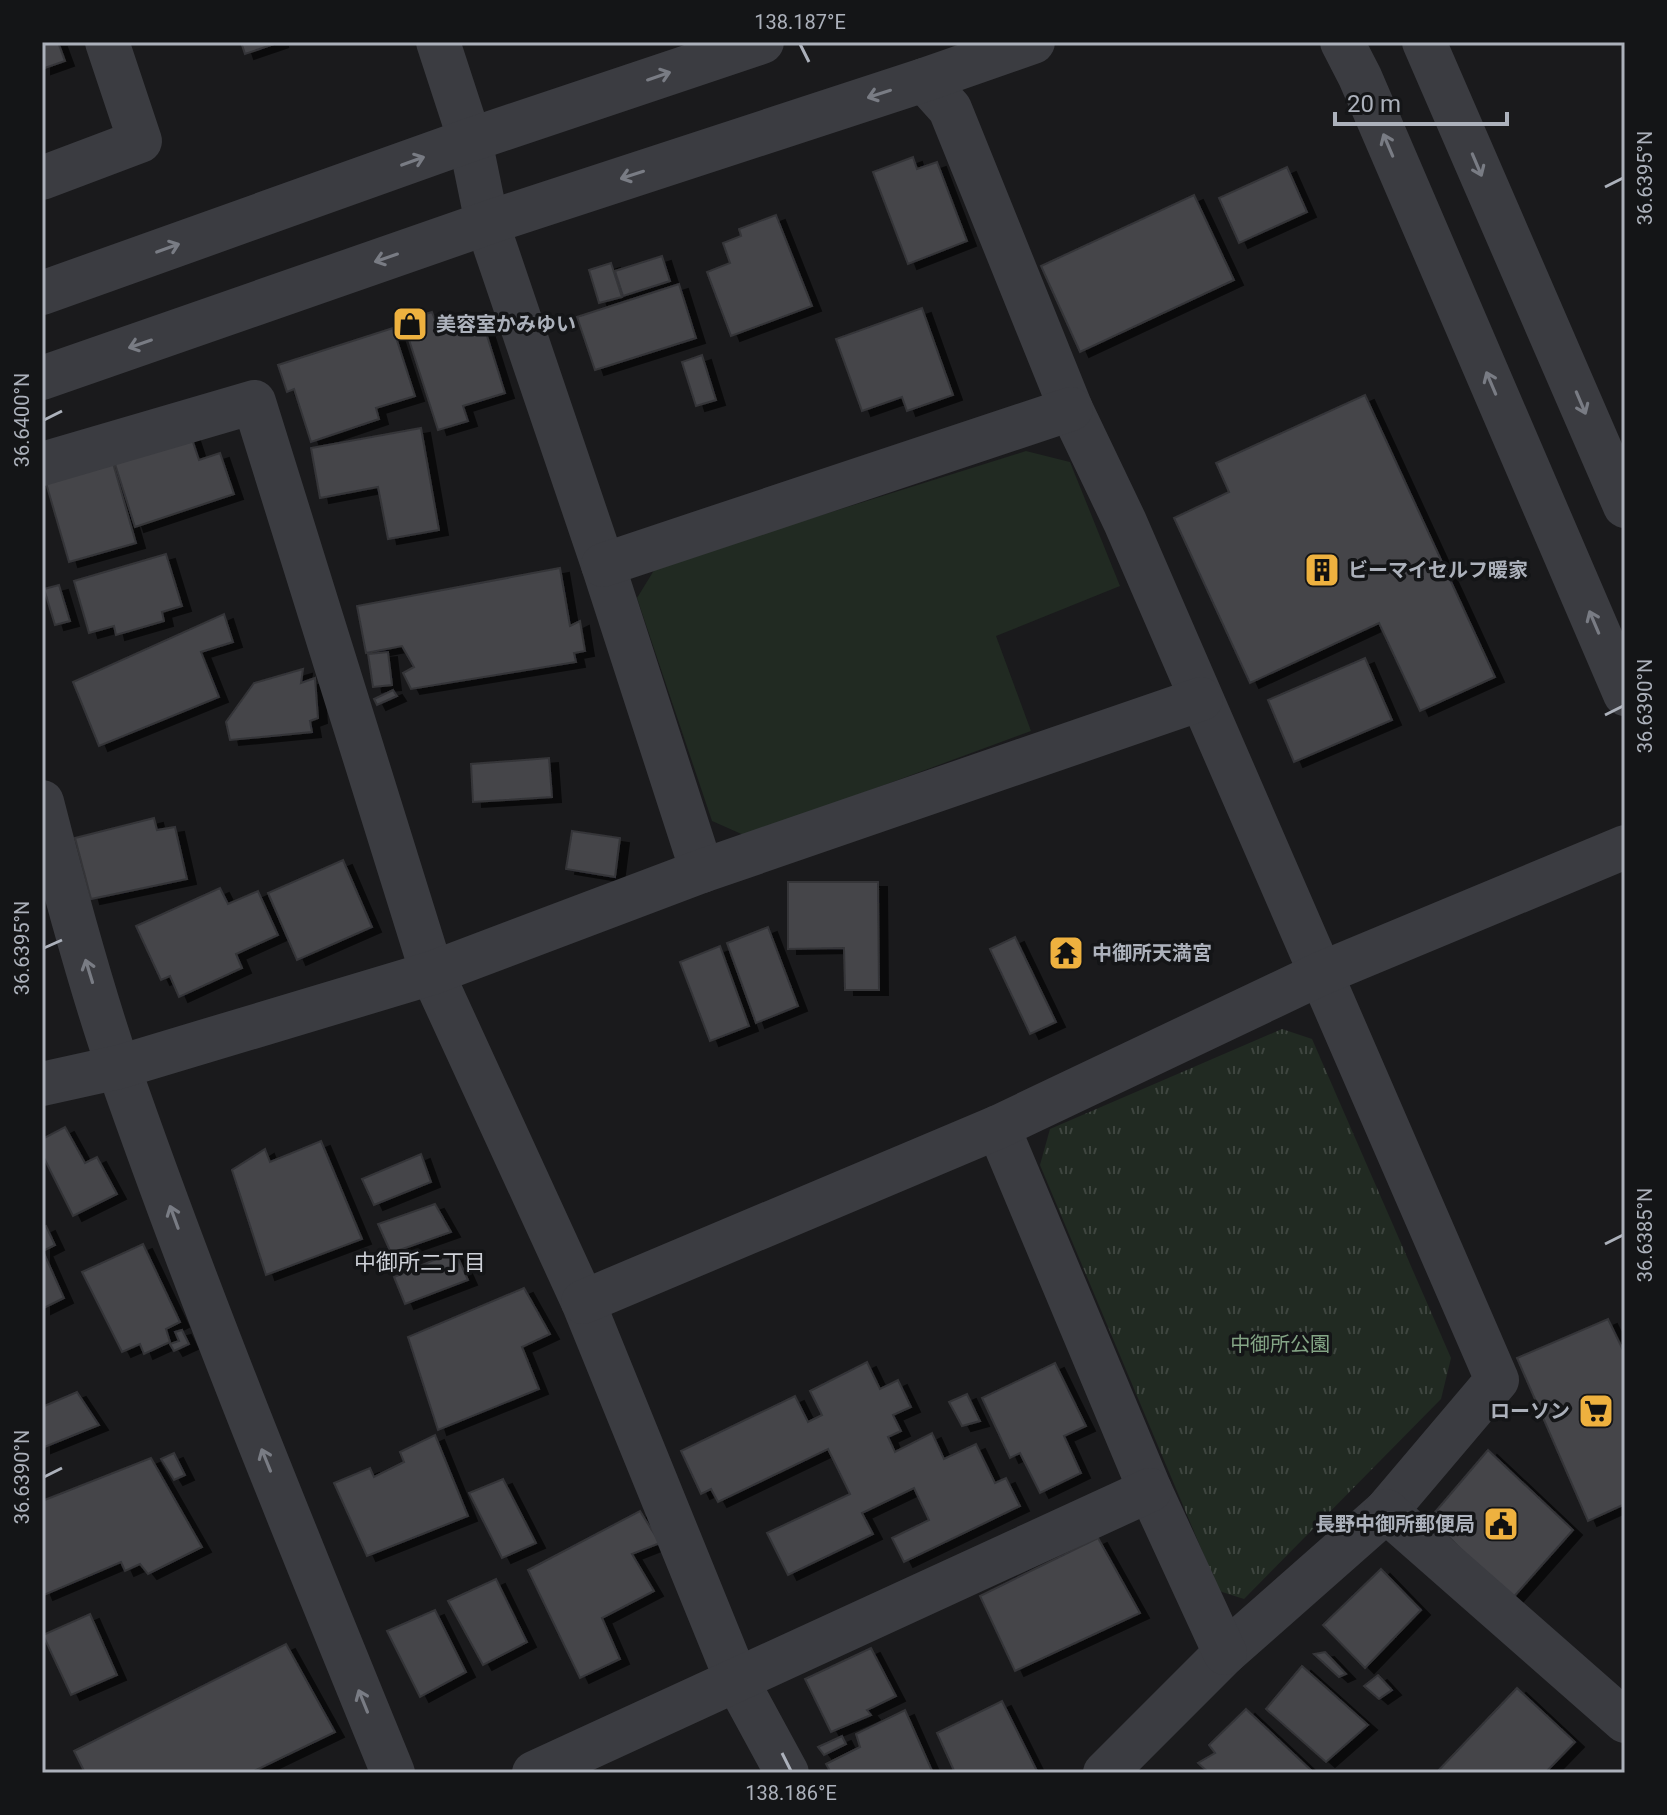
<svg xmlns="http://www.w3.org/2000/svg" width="1667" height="1815" viewBox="0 0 1667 1815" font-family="Roboto,'Noto Sans JP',sans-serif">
<defs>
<pattern id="park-tufts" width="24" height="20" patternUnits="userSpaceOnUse" patternTransform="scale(2)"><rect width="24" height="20" fill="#212a22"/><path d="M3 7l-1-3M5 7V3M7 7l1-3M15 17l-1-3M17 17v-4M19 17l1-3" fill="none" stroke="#3f4640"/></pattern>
<filter id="shadow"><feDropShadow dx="9" dy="5" stdDeviation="0" flood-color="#0009"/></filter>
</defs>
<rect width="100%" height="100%" fill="#1a1a1c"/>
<polygon fill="#212a22" points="1026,451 1070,462 1120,586 996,636 1031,731 746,836 712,821 637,598 656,567"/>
<polygon fill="url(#park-tufts)" points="1282,1029 1312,1039 1451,1358 1441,1399 1244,1599 1219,1591 1040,1165 1050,1129"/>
<g fill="#444549" stroke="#343438" stroke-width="2" filter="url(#shadow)">
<polygon points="42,42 58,42 65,61 42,69"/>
<polygon points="241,42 280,42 245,54"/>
<polygon points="913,157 917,169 937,162 967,241 908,264 873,172"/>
<polygon points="1287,167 1307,212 1239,243 1219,198"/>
<polygon points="1194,195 1234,280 1080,352 1041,266"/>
<polygon points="776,215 812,306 731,336 707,272 730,263 723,243 741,236 739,229"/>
<polygon points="662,256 670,281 623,296 615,271"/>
<polygon points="611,263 622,297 599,303 589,270"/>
<polygon points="679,284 696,338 595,370 577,317"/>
<polygon points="922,308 953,395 907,411 902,397 862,411 836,339"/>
<polygon points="432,312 439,330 471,319 474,327 483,323 505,393 463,406 468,421 438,430 403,321"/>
<polygon points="393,328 415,396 376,408 379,419 311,442 294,389 287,392 278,365"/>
<polygon points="702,355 716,400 696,406 682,362"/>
<polygon points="1365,395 1495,677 1420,711 1379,623 1250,683 1174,518 1229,492 1216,463"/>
<polygon points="421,428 439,530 388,539 378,487 320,498 311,448"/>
<polygon points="191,436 199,460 220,453 234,494 135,527 114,461"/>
<polygon points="113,463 136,543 69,562 46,483"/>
<polygon points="166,554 182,606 162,612 164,621 116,635 114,626 89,633 74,581"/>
<polygon points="560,568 570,626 580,621 585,651 574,653 576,662 411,689 403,673 414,667 402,646 366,653 357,606"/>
<polygon points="59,585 70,621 55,625 44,589"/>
<polygon points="224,614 233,642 201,652 219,697 99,746 73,682"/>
<polygon points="388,652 392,685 373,687 368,654"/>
<polygon points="1365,658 1392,720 1294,762 1268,700"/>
<polygon points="303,669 301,683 315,678 318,718 310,721 312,732 230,740 226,722 254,683"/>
<polygon points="393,690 397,696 377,705 374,699"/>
<polygon points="549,758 552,797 473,802 471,764"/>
<polygon points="154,818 157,830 175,827 187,879 91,899 75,838"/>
<polygon points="572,831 620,838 615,877 566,869"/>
<polygon points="343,860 372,927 297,960 268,893"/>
<polygon points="788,882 878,882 879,990 845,990 844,948 788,949"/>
<polygon points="220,888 228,904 258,891 278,935 236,954 242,968 179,997 170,976 161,980 136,926"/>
<polygon points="768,927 798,1006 756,1023 727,943"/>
<polygon points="1015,937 1056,1022 1030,1034 990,949"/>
<polygon points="720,946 749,1026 710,1041 680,962"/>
<polygon points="65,1127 85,1163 97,1157 117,1194 73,1216 42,1154 42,1139"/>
<polygon points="321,1141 362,1239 266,1275 232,1170 265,1149 270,1162"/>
<polygon points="421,1154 431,1182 374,1205 362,1179"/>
<polygon points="435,1204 451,1232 391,1253 378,1224"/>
<polygon points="46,1226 55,1245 43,1251 64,1298 42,1309 42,1228"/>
<polygon points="143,1244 180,1322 166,1329 170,1342 144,1354 140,1344 122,1352 82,1272"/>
<polygon points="455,1251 468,1280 405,1304 394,1277"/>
<polygon points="524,1288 550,1334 522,1347 539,1389 438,1430 408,1337"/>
<polygon points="1608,1319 1625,1354 1625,1504 1588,1521 1517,1358"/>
<polygon points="182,1330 189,1344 174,1351 170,1344 179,1341 175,1332"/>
<polygon points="867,1362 880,1389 898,1380 911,1407 893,1415 901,1431 888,1437 895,1452 932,1433 944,1459 976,1444 995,1483 1006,1478 1020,1506 904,1562 892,1538 929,1520 914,1488 862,1513 873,1534 788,1575 767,1533 850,1494 828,1449 718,1502 711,1489 701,1494 681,1451 795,1396 808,1422 822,1415 810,1391"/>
<polygon points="1055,1363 1086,1426 1064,1436 1081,1473 1040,1493 1020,1453 1010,1458 982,1398"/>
<polygon points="77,1392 99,1425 42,1448 42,1407"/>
<polygon points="967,1394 980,1421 962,1426 949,1402"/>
<polygon points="435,1435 468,1516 367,1556 334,1483 370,1468 374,1477 404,1462 400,1452"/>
<polygon points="1488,1450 1573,1530 1511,1600 1430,1518"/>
<polygon points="174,1453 185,1475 174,1480 161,1459"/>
<polygon points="151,1458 202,1547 148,1574 140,1564 125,1571 121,1562 44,1595 42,1590 42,1501"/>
<polygon points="503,1479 536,1543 502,1558 469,1493"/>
<polygon points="640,1511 660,1543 632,1554 654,1591 602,1618 620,1659 580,1678 528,1570"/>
<polygon points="1098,1538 1140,1613 1015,1671 980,1596"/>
<polygon points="1381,1569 1421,1610 1365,1668 1323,1625"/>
<polygon points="496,1579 527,1642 483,1665 448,1601"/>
<polygon points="435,1610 466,1672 420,1697 387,1631"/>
<polygon points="90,1614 117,1675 71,1695 43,1635"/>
<polygon points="286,1644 335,1732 250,1773 85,1773 74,1751"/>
<polygon points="871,1648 896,1696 867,1710 871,1715 831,1732 805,1679"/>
<polygon points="1325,1652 1346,1674 1339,1677 1314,1654"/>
<polygon points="1302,1666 1368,1725 1326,1762 1266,1709"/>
<polygon points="1378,1675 1392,1690 1379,1699 1364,1686"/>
<polygon points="1517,1688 1575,1742 1545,1773 1436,1773"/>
<polygon points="1002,1701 1038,1773 955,1773 937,1733"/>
<polygon points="1246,1709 1314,1773 1209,1773 1198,1763 1215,1753 1209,1745"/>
<polygon points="905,1710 933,1773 831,1773 826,1764 860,1747 856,1734"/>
<polygon points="842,1736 846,1744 824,1755 818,1747"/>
</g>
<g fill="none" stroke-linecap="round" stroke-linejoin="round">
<g stroke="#3b3c41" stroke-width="44">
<polyline points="438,42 470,140 487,223 603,565 702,871"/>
<polyline points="924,80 950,109 1071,409 1125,522 1497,1380 1386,1511 1225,1653 1105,1773"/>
<polyline points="42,178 140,141 107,42"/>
<polyline points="42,464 254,402 432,973 583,1302 737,1681 787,1773"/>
<polyline points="603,565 1071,409"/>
<path d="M42,802c23,90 47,180 77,267 83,238 179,471 274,704"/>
<polyline points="42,1084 119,1067 432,973 702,871 1201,699"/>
<polyline points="998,1127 1150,1490 1225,1653"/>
<polyline points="583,1302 998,1127 1320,974 1625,847"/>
<polyline points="1386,1511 1625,1721"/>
<polyline points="534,1773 1150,1490"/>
</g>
<g stroke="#3b3c41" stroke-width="44">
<polyline points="1342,42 1360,77 1625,694"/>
<polyline points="1424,42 1625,506"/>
<polyline points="42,293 470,140 762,42"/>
<polyline points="42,378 487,223 924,80 1033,42"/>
</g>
</g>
<defs><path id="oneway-shaft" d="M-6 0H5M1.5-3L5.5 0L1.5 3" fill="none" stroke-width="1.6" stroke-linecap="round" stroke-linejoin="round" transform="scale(2)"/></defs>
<g stroke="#797c84">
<use href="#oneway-shaft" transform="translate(659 76) rotate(-19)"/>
<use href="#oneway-shaft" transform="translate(879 94) rotate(162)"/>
<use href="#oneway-shaft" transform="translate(1388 145) rotate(-113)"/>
<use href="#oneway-shaft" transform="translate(413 161) rotate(-20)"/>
<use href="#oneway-shaft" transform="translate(1477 165) rotate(67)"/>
<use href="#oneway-shaft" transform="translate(632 175) rotate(162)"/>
<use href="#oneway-shaft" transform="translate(168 248) rotate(-20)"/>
<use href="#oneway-shaft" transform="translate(386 258) rotate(161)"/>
<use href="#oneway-shaft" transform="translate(140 344) rotate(161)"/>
<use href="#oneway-shaft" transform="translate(1491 383) rotate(-113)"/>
<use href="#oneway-shaft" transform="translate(1581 403) rotate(67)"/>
<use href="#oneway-shaft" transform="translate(1594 622) rotate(-113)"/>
<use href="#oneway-shaft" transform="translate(89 971) rotate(-107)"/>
<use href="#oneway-shaft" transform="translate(174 1217) rotate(-110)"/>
<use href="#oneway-shaft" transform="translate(266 1460) rotate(-112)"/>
<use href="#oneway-shaft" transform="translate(363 1701) rotate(-112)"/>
</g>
<path fill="none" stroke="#acb1bb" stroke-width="3" d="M800,44l9,18M1605,187l18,-9M44,420l18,-9M1605,715l18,-9M44,948l18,-8M1605,1244l18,-9M44,1477l18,-9M782,1753l9,18"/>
<defs>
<symbol id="shop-square" viewBox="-11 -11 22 22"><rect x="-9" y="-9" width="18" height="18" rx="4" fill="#eeb13f" stroke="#141517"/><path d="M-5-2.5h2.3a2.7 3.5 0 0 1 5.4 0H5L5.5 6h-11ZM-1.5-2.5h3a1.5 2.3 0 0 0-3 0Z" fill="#111"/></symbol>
<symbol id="building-square" viewBox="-11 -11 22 22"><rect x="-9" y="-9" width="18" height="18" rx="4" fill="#eeb13f" stroke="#141517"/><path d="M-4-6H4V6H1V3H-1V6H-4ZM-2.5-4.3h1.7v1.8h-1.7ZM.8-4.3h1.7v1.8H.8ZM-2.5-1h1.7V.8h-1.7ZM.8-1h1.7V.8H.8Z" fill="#111"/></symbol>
<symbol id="temple-square" viewBox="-11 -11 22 22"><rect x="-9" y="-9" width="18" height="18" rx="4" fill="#eeb13f" stroke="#141517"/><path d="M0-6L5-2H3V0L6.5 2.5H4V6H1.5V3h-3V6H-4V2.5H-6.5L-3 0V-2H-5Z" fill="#111"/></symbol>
<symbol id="supermarket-square" viewBox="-11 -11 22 22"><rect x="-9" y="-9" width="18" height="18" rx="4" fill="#eeb13f" stroke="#141517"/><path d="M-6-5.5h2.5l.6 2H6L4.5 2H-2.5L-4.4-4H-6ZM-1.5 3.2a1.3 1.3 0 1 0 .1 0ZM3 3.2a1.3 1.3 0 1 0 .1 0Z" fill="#111"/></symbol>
<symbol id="civic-square" viewBox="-11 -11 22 22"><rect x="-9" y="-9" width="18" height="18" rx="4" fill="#eeb13f" stroke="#141517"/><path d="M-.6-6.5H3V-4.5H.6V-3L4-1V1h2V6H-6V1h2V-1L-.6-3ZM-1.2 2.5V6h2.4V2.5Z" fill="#111"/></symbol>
</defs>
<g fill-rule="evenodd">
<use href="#shop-square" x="390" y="304" width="40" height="40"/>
<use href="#building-square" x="1302" y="550" width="40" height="40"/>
<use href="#temple-square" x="1046" y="933" width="40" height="40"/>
<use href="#supermarket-square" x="1576" y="1391" width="40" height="40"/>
<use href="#civic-square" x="1481" y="1504" width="40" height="40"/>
</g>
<g text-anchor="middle" stroke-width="7" stroke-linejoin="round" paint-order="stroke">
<g font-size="20" font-weight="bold" fill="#acb1bb" stroke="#141517" text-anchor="start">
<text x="436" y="331">美容室かみゆい</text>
<text x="1348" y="577">ビーマイセルフ暖家</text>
<text x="1092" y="960">中御所天満宮</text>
<text x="1570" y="1418" text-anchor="end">ローソン</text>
<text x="1475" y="1531" text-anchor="end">長野中御所郵便局</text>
</g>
<g font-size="20" fill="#84a586" stroke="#141517">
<text x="1280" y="1351">中御所公園</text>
</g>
<g font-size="22" fill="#cdd0d7" stroke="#141517">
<text x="420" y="1270">中御所二丁目</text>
</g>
</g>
<rect width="1667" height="1815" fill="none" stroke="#141517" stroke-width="88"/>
<path d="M1335 112v12h172v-12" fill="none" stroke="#acb1bb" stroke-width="4"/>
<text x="1347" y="112" font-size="24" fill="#acb1bb" stroke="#141517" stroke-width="6" paint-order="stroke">20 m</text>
<rect x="44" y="44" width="1579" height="1727" fill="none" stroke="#acb1bb" stroke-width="3"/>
<g font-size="20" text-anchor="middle" fill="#acb1bb">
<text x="800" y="29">138.187°E</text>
<text transform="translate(1645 178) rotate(-90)" y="7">36.6395°N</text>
<text transform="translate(22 420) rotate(-90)" y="7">36.6400°N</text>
<text transform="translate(1645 706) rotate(-90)" y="7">36.6390°N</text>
<text transform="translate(22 948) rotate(-90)" y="7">36.6395°N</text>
<text transform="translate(1645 1235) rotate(-90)" y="7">36.6385°N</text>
<text transform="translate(22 1477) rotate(-90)" y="7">36.6390°N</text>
<text x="791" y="1800">138.186°E</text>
</g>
</svg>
